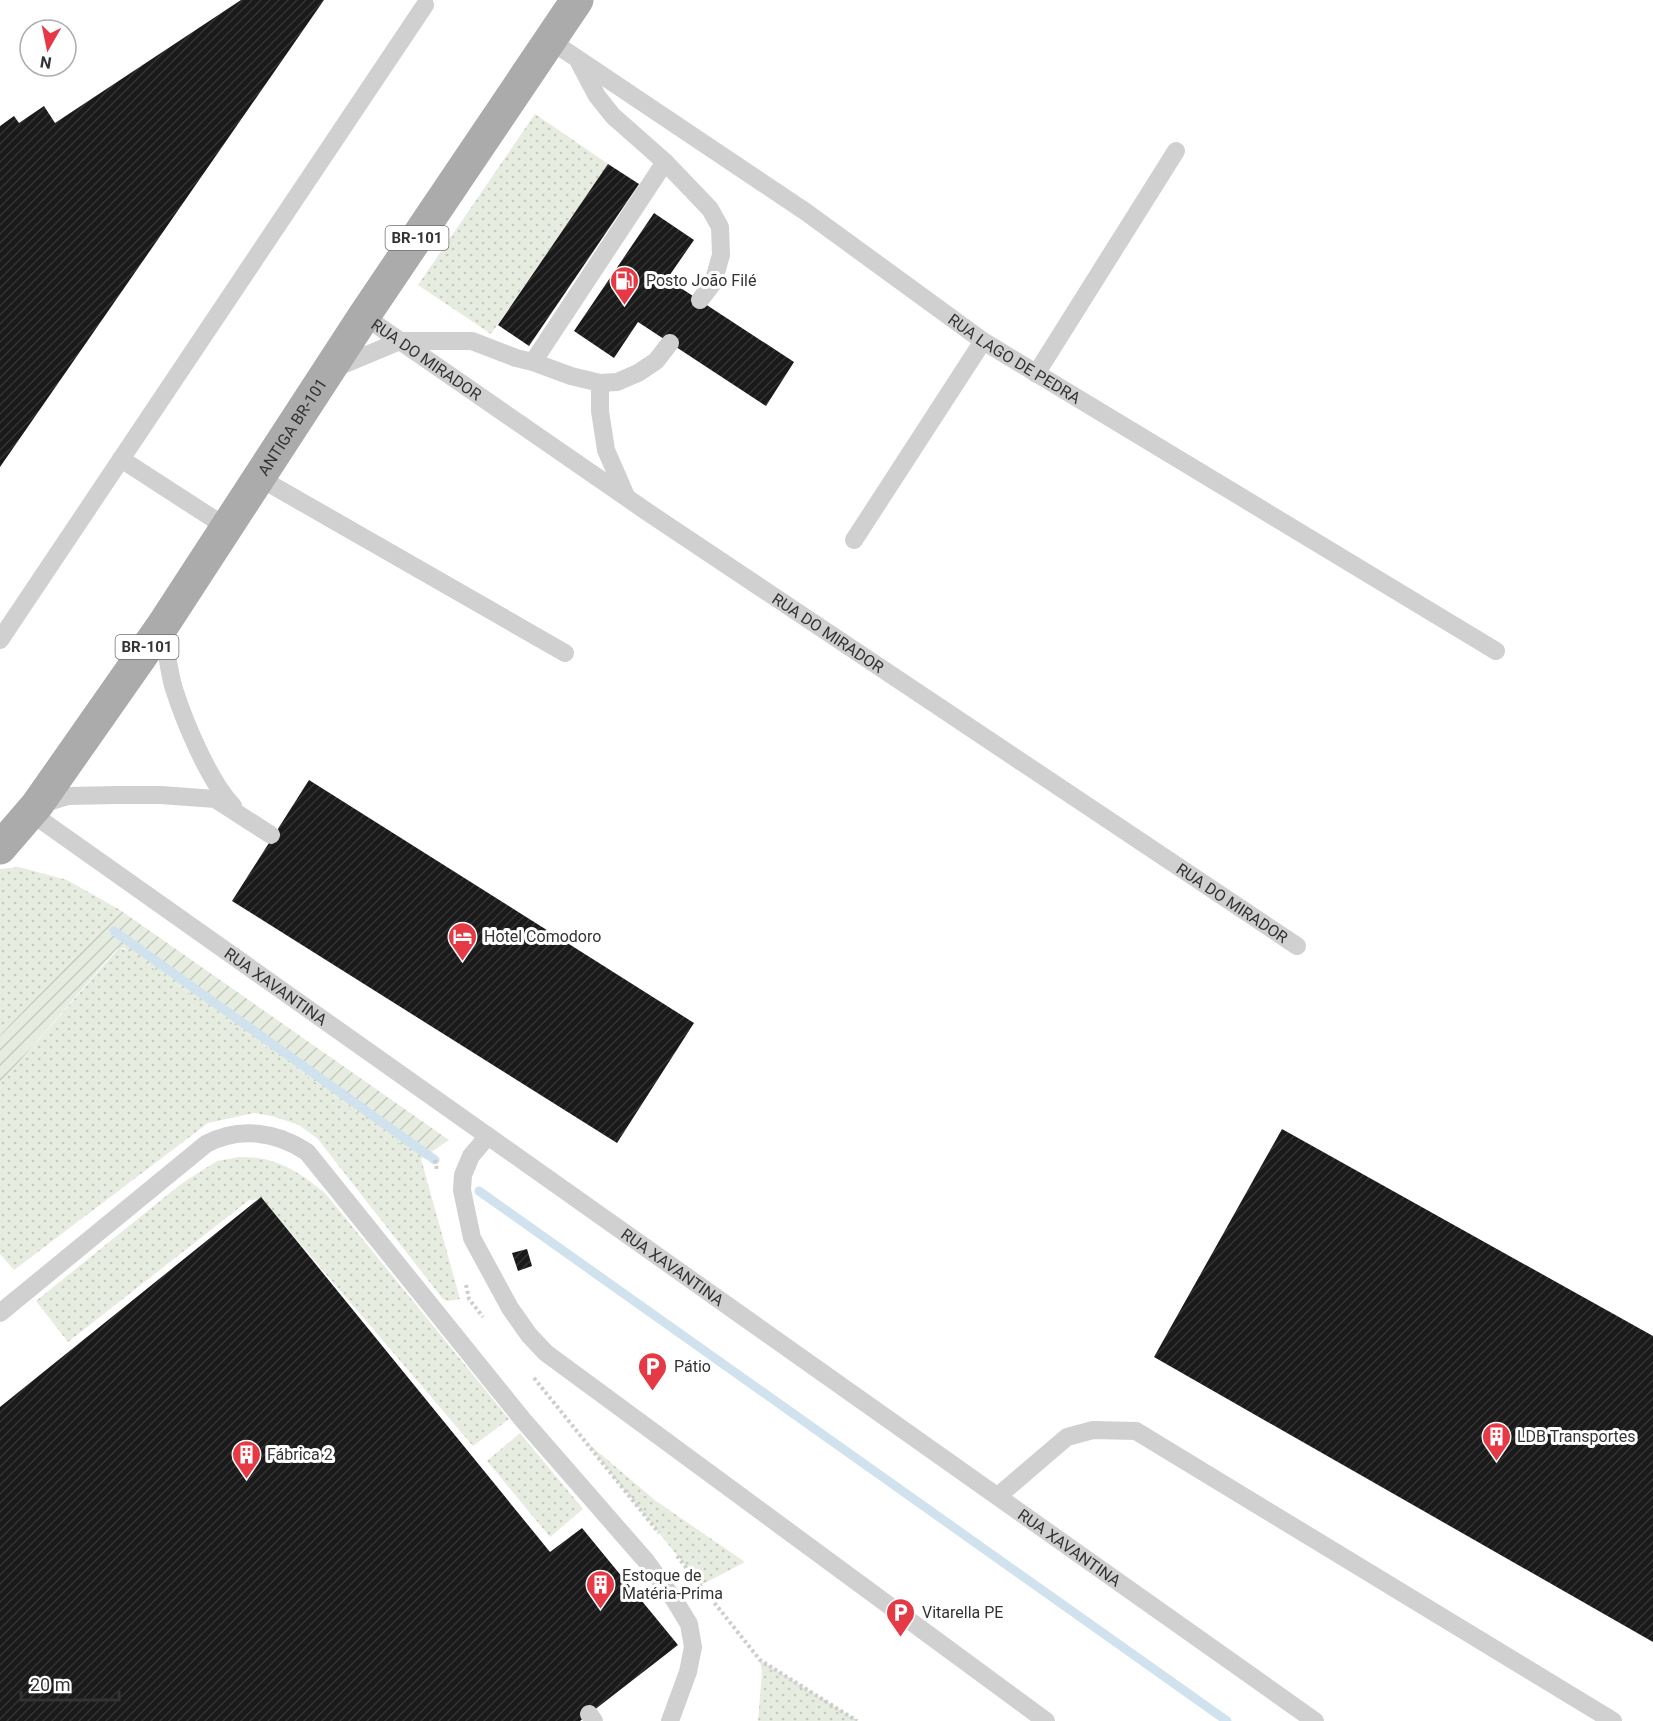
<svg xmlns="http://www.w3.org/2000/svg" width="1653" height="1721" viewBox="0 0 1653 1721" font-family="Roboto,sans-serif">
<defs>
<pattern id="grass-dots" width="8" height="8" patternUnits="userSpaceOnUse" patternTransform="scale(1.5)"><rect width="8" height="8" fill="#e6ecdf"/><path d="M2 2h.1M6 6h.1" fill="none" stroke="#c6cbc0" stroke-width="1.8" stroke-linecap="round"/></pattern>
<pattern id="garden-furrows" width="10" height="10" patternUnits="userSpaceOnUse" patternTransform="scale(1.5)"><rect width="10" height="10" fill="#e6ecdf"/><path d="M-1 1l2-2M0 10L10 0M9 11l2-2" fill="none" stroke="#c6cbc0"/></pattern>
<pattern id="building-hatch" width="6" height="6" patternUnits="userSpaceOnUse" patternTransform="scale(1.5)"><rect width="6" height="6" fill="#1a1a1a"/><path d="M-1 1l2-2M0 6l6-6M5 7l2-2" fill="none" stroke="#333"/></pattern>
</defs>
<rect width="100%" height="100%" fill="#fff"/>
<g fill="url(#grass-dots)">
<polygon points="535,114 608,164 491,334 418,285"/>
<polygon points="19,867 67,880 120,910 0,1035 0,869"/>
<polygon points="119,948 127,950 288,1062 421,1159 460,1299 449,1301 443,1299 317,1138 299,1125 272,1116 254,1113 208,1123 14,1270 0,1254 0,1084"/>
<path d="M239,1157c36,-1 59,14 86,36l184,226 -36,27 -211,-247 -13,1 -181,142 -32,-41 145,-117 36,-23z"/>
<polygon points="520,1433 583,1509 550,1537 487,1461"/>
<polygon points="585,1441 656,1501 745,1562 701,1585"/>
<polygon points="760,1660 858,1721 758,1721 762,1672"/>
</g>
<polygon fill="url(#garden-furrows)" points="120,910 449,1140 421,1159 288,1062 124,948 119,948 116,950 0,1084 0,1035"/>
<g fill="none" stroke-linecap="round" stroke-linejoin="round">
<g stroke="#cfe2ee" stroke-width="9">
<polyline points="114,931 435,1160"/>
<polyline points="479,1191 1227,1721"/>
</g>
</g>
<g fill="url(#building-hatch)">
<polygon points="241,0 324,0 0,467 0,126 14,116 19,123 44,106 55,123"/>
<polygon points="608,164 639,184 529,346 498,325"/>
<polygon points="654,213 694,240 667,279 794,362 766,406 638,322 614,358 574,331"/>
<polygon points="309,780 694,1023 617,1143 232,901"/>
<polygon points="1282,1129 1653,1336 1653,1642 1154,1357"/>
<polygon points="261,1197 550,1552 582,1528 678,1645 580,1721 0,1721 0,1407"/>
<polygon points="527,1249 532,1266 518,1271 512,1253"/>
</g>
<g fill="none" stroke-linecap="round" stroke-linejoin="round">
<g stroke="#cdcdcd" stroke-width="4" stroke-dasharray="3 3" stroke-linecap="butt">
<polyline points="435,1160 437,1170"/>
<polyline points="466,1285 469,1299 483,1317"/>
<polyline points="534,1378 659,1533"/>
<polyline points="677,1556 760,1660 857,1721"/>
</g>
<g stroke="#d0d0d0" stroke-width="18">
<path id="s1" d="M551,41l255,171 177,129 513,310"/>
<polyline points="579,62 597,96 613,116 665,162 710,209 720,227 721,255 713,283 700,300"/>
<path id="s2" d="M364,316l282,195 651,435"/>
<polyline points="533,362 665,162"/>
<polyline points="333,369 400,341 472,341 516,358 533,362 571,376 600,383 617,382 638,373 656,361 670,343"/>
<polyline points="1036,374 1176,151"/>
<polyline points="600,383 600,411 606,450 626,496"/>
<polyline points="121,459 226,527"/>
<polyline points="258,477 565,653"/>
<polyline points="854,540 983,341"/>
<path d="M163,625c3,21 5,44 11,64 11,34 35,92 59,117"/>
<polyline points="0,640 425,5"/>
<polyline points="39,805 68,796 116,795 161,795 215,799 271,835"/>
<path id="s3" d="M31,813l1284,908"/>
<polyline points="488,1136 471,1156 463,1175 462,1190 472,1238 510,1308 529,1335 546,1353 1046,1721"/>
<path d="M0,1313l206,-169c34,-18 71,-12 101,8l216,268 123,141 29,40 14,23 4,23 -5,25 -18,49"/>
<polyline points="998,1496 1067,1437 1093,1430 1136,1431 1613,1721"/>
<polyline points="589,1714 594,1721"/>
</g>
<path stroke="#ababab" stroke-width="33" id="s4" d="M0,848l37,-43 126,-180 201,-309 213,-316"/>
</g>
<defs>
<symbol id="fuel-pin" viewBox="-11 -11 22 30"><path d="M0 17L-7.5 6A9.5 9.5 0 1 1 7.5 6Z" fill="#e63946" stroke="#fff"/><path d="M-5.5-6h7V0h2V4h1.3V-2.5L3-4.5l.8-.8L6-3V5H2.5V1h-1V6h-7ZM-4.2-4.7v3.2H.2V-4.7Z" fill="#fff"/></symbol>
<symbol id="hotel-pin" viewBox="-11 -11 22 30"><path d="M0 17L-7.5 6A9.5 9.5 0 1 1 7.5 6Z" fill="#e63946" stroke="#fff"/><path d="M-6-4.5h1.5V1H6V5H4.5V3h-9V5H-6ZM-4 0a1.8 1.8 0 1 1 3.6 0ZM.5 0V-2.5h3Q6-2.5 6 0Z" fill="#fff"/></symbol>
<symbol id="parking-pin" viewBox="-11 -11 22 30"><path d="M0 17L-7.5 6A9.5 9.5 0 1 1 7.5 6Z" fill="#e63946" stroke="#fff"/><path d="M-3.5-5.5H1a3.5 3.5 0 0 1 0 7H-1V5.5H-3.5ZM-1-3.4V-.6H.8a1.4 1.4 0 0 0 0-2.8Z" fill="#fff"/></symbol>
<symbol id="building-pin" viewBox="-11 -11 22 30"><path d="M0 17L-7.5 6A9.5 9.5 0 1 1 7.5 6Z" fill="#e63946" stroke="#fff"/><path d="M-4-6H4V6H1V3H-1V6H-4ZM-2.5-4.3h1.7v1.8h-1.7ZM.8-4.3h1.7v1.8H.8ZM-2.5-1h1.7V.8h-1.7ZM.8-1h1.7V.8H.8Z" fill="#fff"/></symbol>
</defs>
<g fill-rule="evenodd">
<use href="#fuel-pin" x="608" y="264" width="33" height="45"/>
<use href="#hotel-pin" x="446" y="920" width="33" height="45"/>
<use href="#parking-pin" x="636" y="1350" width="33" height="45"/>
<use href="#building-pin" x="1480" y="1420" width="33" height="45"/>
<use href="#building-pin" x="230" y="1438" width="33" height="45"/>
<use href="#building-pin" x="584" y="1568" width="33" height="45"/>
<use href="#parking-pin" x="884" y="1596" width="33" height="45"/>
</g>
<g text-anchor="middle" stroke-width="6" stroke-linejoin="round" paint-order="stroke">
<g fill="#fff" stroke="#707070" stroke-width="1.5">
<rect x="385.5" y="226" width="63" height="24" rx="4.5"/>
<rect x="115.5" y="635" width="63" height="24" rx="4.5"/>
</g>
<g font-size="15" font-weight="bold" fill="#333">
<text x="417" y="243">BR-101</text>
<text x="147" y="652">BR-101</text>
</g>
<g font-size="16" fill="#333" stroke="#fff" text-anchor="start">
<text x="646" y="286">Posto João Filé</text>
<text x="484" y="942">Hotel Comodoro</text>
<text x="674" y="1372">Pátio</text>
<text x="1517" y="1442">LDB Transportes</text>
<text x="267" y="1460">Fábrica 2</text>
<text x="622" y="1581">Estoque de<tspan x="622" dy="18">Matéria-Prima</tspan></text>
<text x="922" y="1618">Vitarella PE</text>
</g>
<g font-size="16" fill="#333" stroke="#fff">
<text dy="6" stroke="none"><textPath href="#s1" startOffset="562">RUA LAGO DE PEDRA</textPath></text>
<text dy="6" stroke="none"><textPath href="#s2" startOffset="76">RUA DO MIRADOR</textPath></text>
<text dy="6" stroke="none"><textPath href="#s4" startOffset="513">ANTIGA BR-101</textPath></text>
<text dy="6" stroke="none"><textPath href="#s2" startOffset="562">RUA DO MIRADOR</textPath></text>
<text dy="6" stroke="none"><textPath href="#s2" startOffset="1048">RUA DO MIRADOR</textPath></text>
<text dy="6" stroke="none"><textPath href="#s3" startOffset="300">RUA XAVANTINA</textPath></text>
<text dy="6" stroke="none"><textPath href="#s3" startOffset="786">RUA XAVANTINA</textPath></text>
<text dy="6" stroke="none"><textPath href="#s3" startOffset="1272">RUA XAVANTINA</textPath></text>
</g>
</g>
<g transform="translate(48 48) rotate(189)"><circle r="28" fill="#ffffff" stroke="#adadad" stroke-width="1.5"/>
<path d="M0-4.5L10 22L0 15L-10 22Z" fill="#e63946"/>
<text y="-9" font-size="16" font-weight="bold" text-anchor="middle" fill="#333333">N</text>
</g>
<path d="M21 1691v9h98v-9" fill="none" stroke="#333333" stroke-width="3"/>
<text x="30" y="1691" font-size="18" fill="#333333" stroke="#ffffff" stroke-width="4.5" paint-order="stroke">20 m</text>
</svg>
